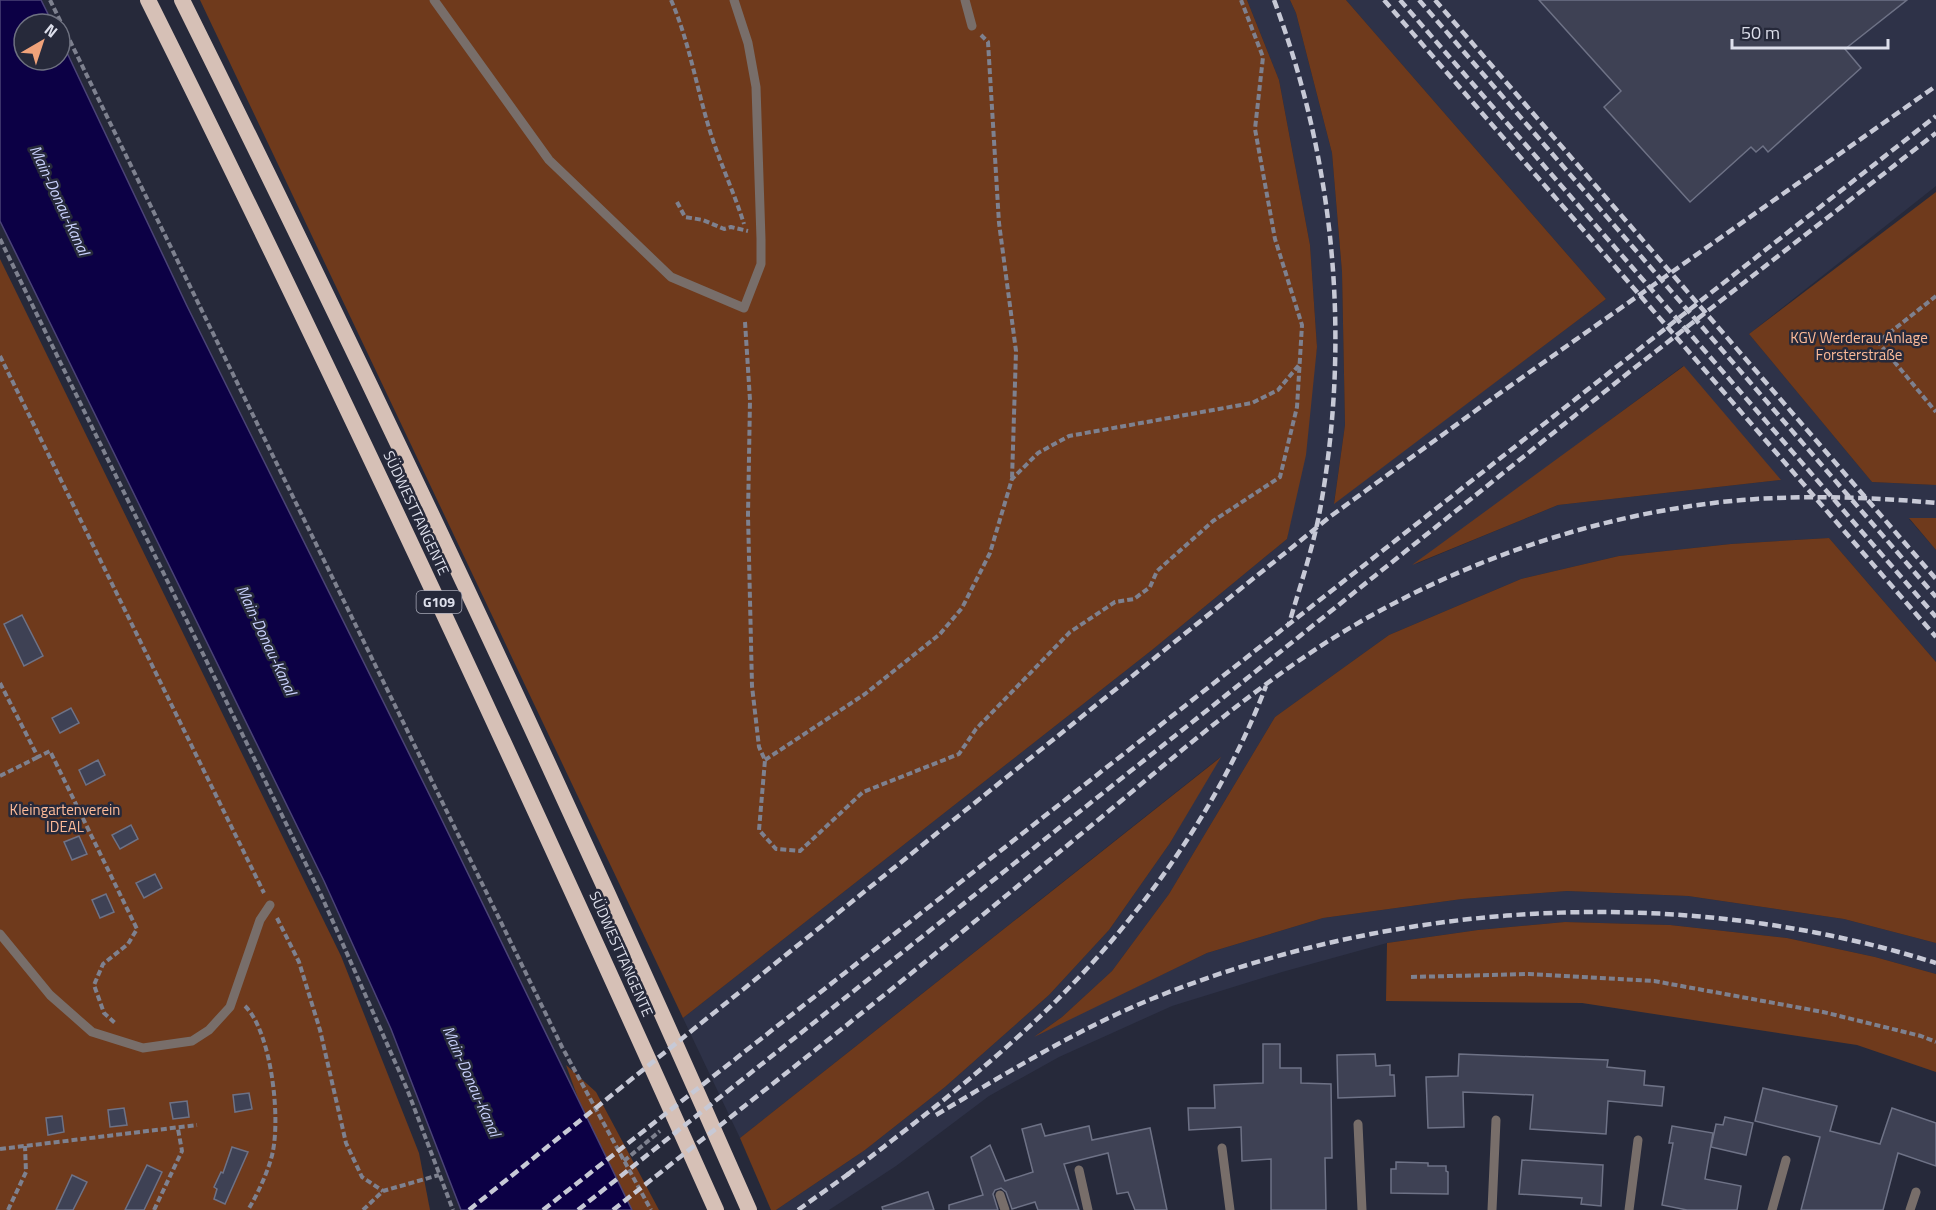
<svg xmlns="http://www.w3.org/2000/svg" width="1936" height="1210" viewBox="0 0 1936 1210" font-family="'Titillium Web',sans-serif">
<rect width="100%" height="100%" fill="#26293a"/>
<path fill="#2e3248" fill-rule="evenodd" d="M1247,0h43l6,13 36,140 10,119 3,153 -11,78 272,-204 -260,-299h590v186l-187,148 123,148 64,3v33l-27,1 27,31v112l-107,-124 -98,6 -112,12 -98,23 -132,56 -114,82 -106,177 -57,77 -50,46 -24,17 169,-81 116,-35 139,-19 105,-8 121,5 156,23 92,24v31l-61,-17 -88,-19 -117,-13 -105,-3 -87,8 -91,13 -105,29 -110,34 -113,51 -70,39 -93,70 -67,44h-53l89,-60 80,-63 104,-92 60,-65 61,-87 49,-85 -479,380 -57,-120 469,-368 135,-111 30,-192 -7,-102 -31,-165zM1683,366l97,114 -222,25 -142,59z"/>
<g fill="#6f3a1c">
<polygon points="200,0 1247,0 1279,80 1310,245 1317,347 1306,455 1287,539 1152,650 683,1018"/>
<polygon points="1290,0 1346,0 1606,299 1334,504 1345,425 1342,272 1332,153 1296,13"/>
<polygon points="1936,192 1936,485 1872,482 1749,334"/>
<polygon points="0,259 341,956 419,1153 430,1210 0,1210"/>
<polygon points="1684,366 1781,480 1558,505 1412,565"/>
<polygon points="1909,518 1936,518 1936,550"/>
<polygon points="1829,538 1936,662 1936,943 1844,919 1688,896 1567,891 1462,899 1323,918 1207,953 1034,1037 1062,1017 1112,971 1169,894 1275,717 1389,635 1521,579 1619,556 1731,544"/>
<polygon points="1221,757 1170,843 1109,930 1049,995 945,1087 865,1150 776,1210 771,1210 740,1138"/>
<polygon points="1565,922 1670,925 1787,938 1875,957 1936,974 1936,1072 1857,1045 1582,1003 1386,1001 1387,943 1478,930"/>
<polygon points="566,1065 596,1092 659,1210 632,1210 579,1101"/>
</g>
<polygon fill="#0c0045" stroke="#4b4377" stroke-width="1.5" points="0,0 41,0 53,24 24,24 24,60 60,60 60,38 187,306 437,810 632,1210 461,1210 391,1029 324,881 0,221"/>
<g fill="#3e4154" stroke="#6e7286" stroke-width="1.5">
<polygon points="1539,0 1907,0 1845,49 1861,68 1768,152 1763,146 1756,152 1751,147 1690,202 1604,107 1621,91"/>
<polygon points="22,615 43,656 24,666 4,624"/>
<polygon points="71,708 79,723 60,733 52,718"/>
<polygon points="98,760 105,775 86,785 79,770"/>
<polygon points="131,825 138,839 120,849 112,835"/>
<polygon points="79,836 87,854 72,860 64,842"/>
<polygon points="155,874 162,888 144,898 136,883"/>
<polygon points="106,894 114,912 100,918 92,900"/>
<polygon points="1263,1044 1280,1044 1280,1068 1301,1068 1301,1083 1331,1084 1332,1158 1325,1158 1326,1210 1271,1210 1271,1159 1242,1161 1241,1127 1189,1130 1188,1108 1215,1108 1214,1085 1263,1083"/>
<polygon points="1375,1054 1376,1066 1390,1065 1390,1075 1394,1075 1395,1096 1338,1098 1337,1055"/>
<polygon points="1459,1054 1608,1060 1607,1067 1645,1071 1644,1085 1664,1087 1662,1106 1608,1101 1606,1134 1530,1129 1533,1095 1463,1092 1464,1127 1428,1128 1426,1077 1458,1076"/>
<polygon points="1763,1088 1837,1106 1830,1131 1880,1144 1892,1108 1936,1123 1936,1166 1898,1153 1883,1210 1801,1210 1820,1137 1755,1121"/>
<polygon points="249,1093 252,1109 235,1112 233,1095"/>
<polygon points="187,1101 189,1117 173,1119 170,1103"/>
<polygon points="124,1108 127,1125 110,1127 108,1110"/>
<polygon points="62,1116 64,1132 48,1135 46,1118"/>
<polygon points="1725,1117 1753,1123 1746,1155 1711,1147 1716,1124 1723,1125"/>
<polygon points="1041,1124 1045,1136 1089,1126 1092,1140 1150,1128 1167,1210 1135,1210 1128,1192 1117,1194 1108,1153 1064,1164 1079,1210 1038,1210 1035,1202 1012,1209 1006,1192 1001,1188 995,1190 993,1194 998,1210 949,1210 949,1205 983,1195 971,1157 990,1145 1005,1181 1033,1172 1022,1129"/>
<polygon points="1672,1126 1713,1133 1705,1179 1741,1186 1737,1210 1687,1210 1662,1205 1673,1143 1669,1143"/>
<polygon points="232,1147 248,1152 225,1204 214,1199 217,1189 214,1187 221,1172 223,1173"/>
<polygon points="1522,1160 1603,1165 1601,1206 1581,1204 1582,1198 1519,1194"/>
<polygon points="1396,1162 1428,1163 1428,1166 1446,1166 1446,1171 1448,1172 1448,1194 1391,1193 1391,1169 1396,1169"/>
<polygon points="147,1165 162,1172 154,1189 144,1210 125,1210"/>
<polygon points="72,1175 87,1182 73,1210 56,1210"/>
<polygon points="928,1192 934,1210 883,1210 882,1207"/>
</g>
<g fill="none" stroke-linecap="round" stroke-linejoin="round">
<g stroke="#7e818f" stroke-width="4" stroke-dasharray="6 3" stroke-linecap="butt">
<polyline points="50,0 562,1047 651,1210"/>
<path d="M671,0c18,41 25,85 38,128 10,33 25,64 35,96"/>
<polyline points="981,35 988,42 999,223 1016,351 1012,479"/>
<polyline points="677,202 685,217 703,220 724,229 731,227 748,231"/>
<polyline points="0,239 322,897 407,1089 453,1210"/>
<polyline points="1936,296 1878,342 1936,412"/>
<polyline points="745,322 750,400 748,515 752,686 759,747 765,760 759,830 776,849 800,851 863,792 959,754 976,729 1070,632 1115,602 1134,599 1150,587 1157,571 1213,521 1280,477 1297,407 1302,325 1275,239 1255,129 1263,57 1241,0"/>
<polyline points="0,356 264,893"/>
<polyline points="0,683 38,757 50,751 137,929 128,944 103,964 94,985 104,1013 116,1024"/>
<polyline points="765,760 865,694 940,634 962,608 990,553 1012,479 1038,453 1069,436 1252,403 1278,390 1299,365"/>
<polyline points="0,776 38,757"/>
<polyline points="277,918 299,962 320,1030 346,1143 362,1177 383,1191"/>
<polyline points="1411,977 1529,974 1654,981 1823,1012 1921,1036 1936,1042"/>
<path d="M245,1006c27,26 37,118 26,153 -5,17 -14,36 -23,51"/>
<polyline points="0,1149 197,1125"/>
<polyline points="624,1161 660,1131"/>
<polyline points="8,1210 26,1172 25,1146"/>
<polyline points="154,1210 182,1151 178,1129"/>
<polyline points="363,1210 383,1191 439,1175"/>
</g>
<g stroke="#786e6a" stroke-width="9">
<polyline points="434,0 549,160 671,277 744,308 761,264 761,239 756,87 748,43 734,0"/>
<polyline points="965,0 972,26"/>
<polyline points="0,934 50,995 92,1032 143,1048 192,1041 209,1030 230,1007 260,920 270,905"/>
<polyline points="1358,1124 1362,1210"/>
<polyline points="1222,1148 1230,1210"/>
<polyline points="1079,1170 1088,1210"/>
<polyline points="1000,1195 1005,1210"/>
<polyline points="1492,1210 1496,1120"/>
<polyline points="1629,1210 1638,1140"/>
<polyline points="1772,1210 1786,1160"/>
<polyline points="1910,1210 1916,1192"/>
</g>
<g stroke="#d6c0b6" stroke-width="16">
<path d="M148,0c199,399 386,803 568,1210"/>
<path d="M182,0c198,399 388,802 567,1210"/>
</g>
<g stroke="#c7c9d6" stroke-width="4.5" stroke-dasharray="9 4.5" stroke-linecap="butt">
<path d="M1274,0c61,163 77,339 46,510 -7,38 -20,76 -31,114"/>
<polyline points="1384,0 1936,637"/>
<polyline points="1400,0 1936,617"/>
<polyline points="1419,0 1936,597"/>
<polyline points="1435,0 1936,579"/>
<path d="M936,1115c71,-42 141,-86 218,-117 246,-99 528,-115 782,-35"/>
<path d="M847,1175c72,-55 144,-110 209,-174 89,-89 165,-197 210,-315"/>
<polyline points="469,1210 1331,516 1493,398 1936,86"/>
<polyline points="543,1210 1936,116"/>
<polyline points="578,1210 1215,704 1628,373 1936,133"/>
<path d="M613,1210c130,-103 261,-205 389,-311 50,-41 100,-82 150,-124 54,-45 108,-89 167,-128 125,-81 274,-134 423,-147 64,-5 130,-3 194,3"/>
<polyline points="798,1210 854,1170"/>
</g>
</g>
<g text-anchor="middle" stroke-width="5" stroke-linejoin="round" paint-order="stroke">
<rect fill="#26293a" stroke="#a6a8b6" stroke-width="1.5" x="416.5" y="591" width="45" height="22" rx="4.5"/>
<g font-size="14" font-weight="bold" fill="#dddfeb">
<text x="439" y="607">G109</text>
</g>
<g font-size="15" fill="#fcba98" stroke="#26293a">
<text x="1859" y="343">KGV Werderau Anlage<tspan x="1859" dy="17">Forsterstraße</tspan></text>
<text x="65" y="815">Kleingartenverein<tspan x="65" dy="17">IDEAL</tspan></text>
</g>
<g font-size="15" fill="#dddfeb" stroke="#26293a">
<text transform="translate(416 513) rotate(65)" y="5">SÜDWESTTANGENTE</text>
<text transform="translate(621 954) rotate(66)" y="5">SÜDWESTTANGENTE</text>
</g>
<g font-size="16" font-style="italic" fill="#cad2fd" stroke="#26293a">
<text transform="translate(60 200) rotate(65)" y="6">Main-Donau-Kanal</text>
<text transform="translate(267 640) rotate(65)" y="6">Main-Donau-Kanal</text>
<text transform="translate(472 1081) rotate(66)" y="6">Main-Donau-Kanal</text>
</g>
</g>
<g transform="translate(42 42) rotate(39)"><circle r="28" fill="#26293a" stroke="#6f7281" stroke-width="1.5"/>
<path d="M0-4.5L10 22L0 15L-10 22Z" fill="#f0a27a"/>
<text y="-9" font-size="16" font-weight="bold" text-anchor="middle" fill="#dddfeb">N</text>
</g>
<path d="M1732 39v9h156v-9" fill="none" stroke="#dddfeb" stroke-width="3"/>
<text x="1741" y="39" font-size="18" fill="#dddfeb" stroke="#26293a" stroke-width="4.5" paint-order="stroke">50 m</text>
</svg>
